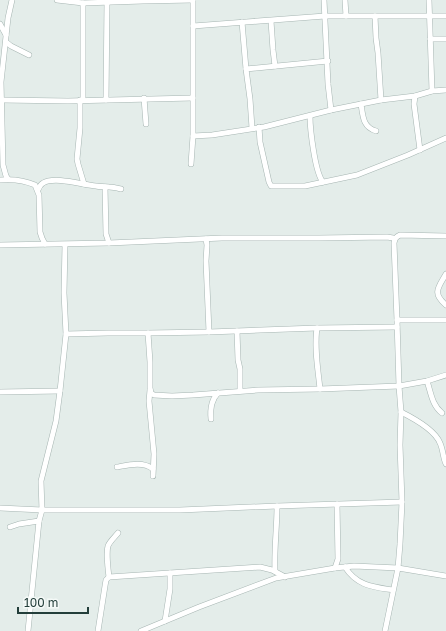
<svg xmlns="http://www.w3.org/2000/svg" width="446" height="631" viewBox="0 0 446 631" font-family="'Golos Text',sans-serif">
<rect width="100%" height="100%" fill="#e4edea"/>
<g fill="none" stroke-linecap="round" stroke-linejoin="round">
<defs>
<g id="minor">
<polyline points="57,0 83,3 143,1 193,0"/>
<polyline points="324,0 328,84 331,110"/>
<polyline points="345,0 346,16"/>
<polyline points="429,0 432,91"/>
<polyline points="375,16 376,38 378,53 381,100"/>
<polyline points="271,21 273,50 275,66"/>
<polyline points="242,22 246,69 250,99 252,128"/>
<polyline points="0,24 6,35"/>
<polyline points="193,26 325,16 446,16"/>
<polyline points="430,39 446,39"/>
<polyline points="6,42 11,46 29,55"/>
<polyline points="246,69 328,61"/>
<polyline points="415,96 414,104 420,150"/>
<polyline points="144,98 146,124"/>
<polyline points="2,100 68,101 193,98"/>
<polyline points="80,100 80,128 77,159 78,164 84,184"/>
<polyline points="83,100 83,3"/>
<polyline points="106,100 107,2"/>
<path d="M361,104c2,13 2,23 15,27"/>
<path d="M310,116c0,13 5,57 13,66"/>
<polyline points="259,127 260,142 269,182 271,186 305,186 357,175 408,155 446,138"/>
<polyline points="193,136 212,135 264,127 331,110 381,100 415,96 432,91 446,90"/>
<polyline points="191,164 193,136 193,0"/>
<polyline points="8,179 6,176 3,165 1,82 8,18 12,0"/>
<path d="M0,180c12,-1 24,0 35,5l4,10 1,37 2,6 3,6"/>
<polyline points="105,187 106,234 109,243"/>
<path d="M38,190c1,-3 2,-5 5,-7 12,-7 40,2 53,3 4,1 8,0 13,1 4,0 8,1 12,2"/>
<polyline points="206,239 207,245 206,261 209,332"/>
<polyline points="0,245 109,243 222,238 319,238 387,237 393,238 394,239"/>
<path d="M446,274c-8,14 -14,19 0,31"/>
<polyline points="397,320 446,320"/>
<path d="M317,328c-3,20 1,41 3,61"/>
<polyline points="237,331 238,360 240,369 240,391"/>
<polyline points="148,333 150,362 150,388 151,393 154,395 172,396 193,395 258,390 320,389 399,386 427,381 446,375"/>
<polyline points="66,334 108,333 148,333 209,332 317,328 397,327"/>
<path d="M427,381c4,12 5,24 15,32"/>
<polyline points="150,390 149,401 154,454 153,476"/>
<polyline points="0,392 60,391"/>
<path d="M401,412c12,6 34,18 39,31 3,6 3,15 6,21"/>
<path d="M211,419c-1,-10 0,-19 7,-26"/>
<path d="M117,467c11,-2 26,-6 36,2"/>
<polyline points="0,508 42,510 180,510 277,506 402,502"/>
<polyline points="10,527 19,524 39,521"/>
<path d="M345,567c12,19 28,20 48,23"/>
<polyline points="335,568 338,559 337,504"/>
<path d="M275,571c-1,-22 2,-43 2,-65"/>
<path d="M109,577c-1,-8 -3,-23 -1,-31 2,-5 7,-9 10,-13"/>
<polyline points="165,621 170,589 170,573"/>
<polyline points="28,631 39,521 42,510 41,481 56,421 60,391 66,334 64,293 65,245"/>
<polyline points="98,631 105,586 106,580 109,577 260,567 272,570 285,577"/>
<polyline points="141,631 199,607 276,578 335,568 354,566 398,568 446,576"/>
<path d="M385,631l13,-63 2,-24 2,-42 -2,-57 1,-33 -2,-26 -2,-66 -3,-77c1,-5 2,-6 6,-8l46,1"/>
</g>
</defs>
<use href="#minor" stroke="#a6b5b2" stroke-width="6"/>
<use href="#minor" stroke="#fff" stroke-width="5"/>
</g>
<path d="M18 607v6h70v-6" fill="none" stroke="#233e3a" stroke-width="2"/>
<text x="24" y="607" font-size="12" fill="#233e3a" stroke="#f4f9f7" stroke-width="3" paint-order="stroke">100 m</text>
</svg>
